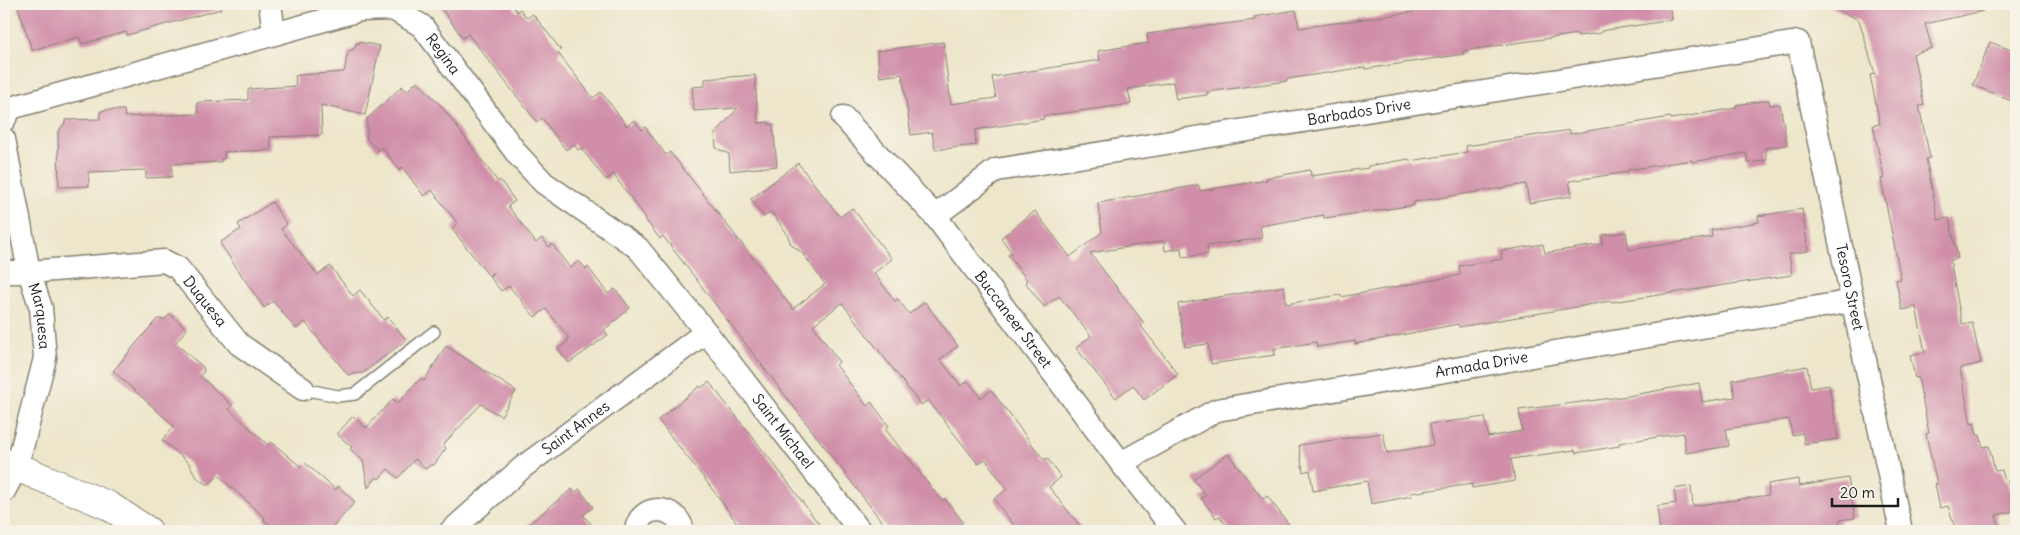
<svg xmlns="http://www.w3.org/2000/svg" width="2020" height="535" viewBox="0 0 2020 535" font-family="Delius,sans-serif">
<rect width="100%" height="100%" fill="#f7f3e8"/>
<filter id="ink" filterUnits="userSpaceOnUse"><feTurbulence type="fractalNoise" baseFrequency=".02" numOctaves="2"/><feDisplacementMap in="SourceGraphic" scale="10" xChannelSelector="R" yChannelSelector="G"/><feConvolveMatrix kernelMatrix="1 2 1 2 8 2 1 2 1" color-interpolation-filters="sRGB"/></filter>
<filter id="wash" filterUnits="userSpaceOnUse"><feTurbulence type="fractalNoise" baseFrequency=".0096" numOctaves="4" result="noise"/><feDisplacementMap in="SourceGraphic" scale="20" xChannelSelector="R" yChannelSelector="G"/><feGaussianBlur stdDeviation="1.12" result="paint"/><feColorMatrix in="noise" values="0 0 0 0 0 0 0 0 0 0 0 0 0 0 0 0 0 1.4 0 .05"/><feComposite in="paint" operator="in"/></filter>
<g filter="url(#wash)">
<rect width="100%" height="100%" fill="#ede6ca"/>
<g id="blocks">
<g fill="#d08ea9">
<polygon points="17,4 220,4 221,9 127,35 126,32 82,44 79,37 32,50"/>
<polygon points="438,4 511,4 517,12 520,9 527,18 533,14 561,50 558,53 593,98 601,92 627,126 634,120 642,130 645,127 666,155 670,152 793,309 825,284 803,254 791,244 786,232 771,212 764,217 751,199 798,163 840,217 852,208 892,259 874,273 895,301 898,299 909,314 925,302 958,346 940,359 961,386 968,381 981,398 991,390 1044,460 1047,458 1061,477 1049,487 1084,531 1018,531 994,499 1007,489 985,459 978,464 928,400 921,405 842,303 813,325 839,362 836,365 867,406 871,402 889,426 885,429 942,501 945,499 963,522 952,531 889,531 663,236 660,239 645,219 646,218 613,174 606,180 581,148 578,150 574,144 566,150 542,118 537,122 468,34 463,38"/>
<polygon points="1413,4 1669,4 1672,20 1601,31 1601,33 1578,36 1578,34 1502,45 1463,51 1464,54 1365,69 1365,67 1287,79 1287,81 1207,92 1207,95 1176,99 1173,82 1128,89 1131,104 1043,116 1044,119 975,130 976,145 935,150 932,132 911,135 902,74 880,77 877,51 943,42 951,104 996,98 992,77 1100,60 1098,51 1148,43 1147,34 1255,20 1254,17 1296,10 1299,28 1414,12"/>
<polygon points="1825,4 1982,4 1983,11 1925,24 1932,48 1913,54 1924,105 1919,106 1930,158 1926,159 1938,220 1949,218 1958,258 1950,260 1962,324 1972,322 1981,363 1960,368 1971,424 1974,423 1977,435 1980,435 1983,447 1989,446 1995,471 2002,470 2005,482 2008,481 2010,490 2013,490 2016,503 2016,511 1996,515 2000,531 1956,531 1948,506 1940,508 1935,484 1937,484 1926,434 1929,433 1918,377 1915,378 1910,355 1925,352 1916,307 1902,310 1896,280 1901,279 1881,179 1884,178 1873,125 1880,124 1870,75 1875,74 1859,20"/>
<polygon points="359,42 380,46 365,115 321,105 322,135 270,137 271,150 224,152 224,159 221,159 221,162 172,164 172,177 146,178 146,170 88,172 89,186 59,187 58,132 65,123 65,120 100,119 100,112 104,110 124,110 125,117 198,114 197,103 201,102 248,100 248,90 250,89 296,86 295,76 299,75 344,72 348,52 355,48 356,43 359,44"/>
<polygon points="1990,42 2016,52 2016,103 1973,85"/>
<polygon points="755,75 758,123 769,122 769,125 773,124 777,166 730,171 729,154 716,148 715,134 738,108 694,111 692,87 705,86 705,79"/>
<polygon points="417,81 442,107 498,182 500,180 515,201 508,206 536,243 542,238 549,247 552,244 570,268 579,261 586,269 588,267 608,294 615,289 630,308 604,330 608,335 569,363 558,349 568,341 567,340 569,338 546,309 535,317 509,286 501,291 490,277 493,272 489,276 452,229 457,223 432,190 424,196 402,167 399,170 382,147 378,151 367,139 367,119 402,86 407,91"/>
<polygon points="1769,100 1770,105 1780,104 1787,145 1765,148 1767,160 1748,163 1746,153 1692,162 1692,160 1627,170 1628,172 1569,181 1572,196 1529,203 1526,184 1414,202 1414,205 1375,211 1324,218 1324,215 1260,226 1262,238 1207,246 1208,254 1182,257 1181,248 1165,251 1164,241 1090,253 1144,323 1141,326 1178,374 1144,400 1133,385 1116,398 1076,348 1091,336 1059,296 1044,307 1025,282 1027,280 1008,255 1012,253 1001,238 1035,211 1070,257 1102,232 1098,203 1199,185 1200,191 1267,180 1266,178 1310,170 1311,176 1368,168 1368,166 1409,159 1410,161 1467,152 1466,146 1570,130 1570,134 1670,117 1671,119 1736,108 1736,105"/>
<polygon points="272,202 287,225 281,229 318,275 330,266 353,296 360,290 384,320 388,317 406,340 363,373 350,374 348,375 305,322 296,329 273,301 264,308 221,245 221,242 241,229 238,224"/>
<polygon points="1802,209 1808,251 1789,254 1792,275 1612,302 1611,301 1459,327 1458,324 1355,344 1355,341 1317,347 1316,342 1274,349 1275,355 1211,364 1208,344 1185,347 1178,304 1284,286 1286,304 1340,295 1341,297 1460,275 1459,266 1502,259 1501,251 1543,244 1545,253 1603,244 1602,235 1626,232 1629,250 1712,237 1711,230 1759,222 1758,216"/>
<polygon points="170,314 187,329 175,343 203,367 204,371 200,376 232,405 229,409 268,445 271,442 274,444 301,467 305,463 336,490 338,486 355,502 329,531 277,531 264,520 265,518 218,475 208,485 201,481 195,475 189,463 162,440 174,426 113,371 157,319 165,319"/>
<polygon points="446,346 516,391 501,416 481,404 443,445 446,448 434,465 430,465 426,469 415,459 398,478 388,469 379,479 377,477 368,488 363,461 350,449 352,447 338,435 338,433 353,416 366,428 393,399 398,403 418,381 421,379 424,381"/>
<polygon points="1807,366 1811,388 1829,385 1838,439 1804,444 1803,433 1792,435 1789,419 1726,429 1729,446 1686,453 1683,433 1619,443 1619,446 1576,453 1575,450 1511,459 1515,481 1472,488 1472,484 1411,493 1412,496 1371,504 1367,481 1313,491 1310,470 1303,472 1299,445 1383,433 1387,453 1433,445 1430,424 1485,417 1488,437 1522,431 1519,410 1628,396 1699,383 1702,402 1735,397 1732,380"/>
<polygon points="709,382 784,477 824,531 743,531 707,482 658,420 700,386 701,388"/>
<polygon points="1228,454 1263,499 1267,496 1294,531 1231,531 1219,516 1216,518 1201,498 1206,495 1193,479"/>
<polygon points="1848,478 1855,518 1839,520 1841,531 1660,531 1657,506 1676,503 1674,489 1691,486 1693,506 1769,495 1768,484 1798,479 1799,486"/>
<polygon points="572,489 575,493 579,489 593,507 583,515 597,531 520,531"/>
</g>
</g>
</g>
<g filter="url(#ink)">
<use href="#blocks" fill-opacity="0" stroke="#848173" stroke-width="1"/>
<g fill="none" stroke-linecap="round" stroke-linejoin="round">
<defs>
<polyline id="service" points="303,389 338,396 355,394 434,332"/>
<g id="minor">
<polyline points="270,4 274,33"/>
<path id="s1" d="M843,117l92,99 186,247 54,68"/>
<path id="s2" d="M4,120l7,-12 349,-98 33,-1 29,17 96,129 26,28 94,65 68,84 154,199"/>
<path id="s3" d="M4,139l25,133 12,36 4,50 -28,109 -13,24"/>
<path id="s4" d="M935,216l61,-46 802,-128 103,489"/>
<path id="s5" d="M4,272h25l135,-11 14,7 61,76 64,45"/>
<path id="s6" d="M1121,463l96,-53 636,-109"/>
<path id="s7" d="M451,531l72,-64 183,-135"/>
<path d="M636,531c3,-28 41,-28 47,0"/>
</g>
<polyline id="tertiary" points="4,463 17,467 109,506 148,531"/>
</defs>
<use href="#service" stroke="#848173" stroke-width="14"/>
<use href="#minor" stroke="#848173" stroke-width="25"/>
<use href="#tertiary" stroke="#848173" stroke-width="30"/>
<use href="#service" stroke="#fff" stroke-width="11"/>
<use href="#minor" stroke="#fff" stroke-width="22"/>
<use href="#tertiary" stroke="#fff" stroke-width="28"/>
</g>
</g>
<g text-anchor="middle" stroke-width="5" stroke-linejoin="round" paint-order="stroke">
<g font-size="15" fill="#1c1c1c" stroke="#f7f3e8">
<text dy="5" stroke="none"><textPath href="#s2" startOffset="478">Regina</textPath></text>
<text dy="5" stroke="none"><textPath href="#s4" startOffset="444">Barbados Drive</textPath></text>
<text dy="5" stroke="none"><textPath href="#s4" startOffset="1139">Tesoro Street</textPath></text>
<text dy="5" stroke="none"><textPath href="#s5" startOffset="219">Duquesa</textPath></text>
<text dy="5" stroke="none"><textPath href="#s3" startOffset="181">Marquesa</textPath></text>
<text dy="5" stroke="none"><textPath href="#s1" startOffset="265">Buccaneer Street</textPath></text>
<text dy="5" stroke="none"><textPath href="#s6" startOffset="378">Armada Drive</textPath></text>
<text dy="5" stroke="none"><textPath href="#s7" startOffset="162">Saint Annes</textPath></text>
<text dy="5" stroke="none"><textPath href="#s2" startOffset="990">Saint Michael</textPath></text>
</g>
</g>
<rect width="2020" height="535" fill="none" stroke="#f7f3e8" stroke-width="20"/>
<path d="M1832 498v8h66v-8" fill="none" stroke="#1c1c1c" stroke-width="2.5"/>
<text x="1840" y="498" font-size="15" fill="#1c1c1c" stroke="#f7f3e8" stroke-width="4" paint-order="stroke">20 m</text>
</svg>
